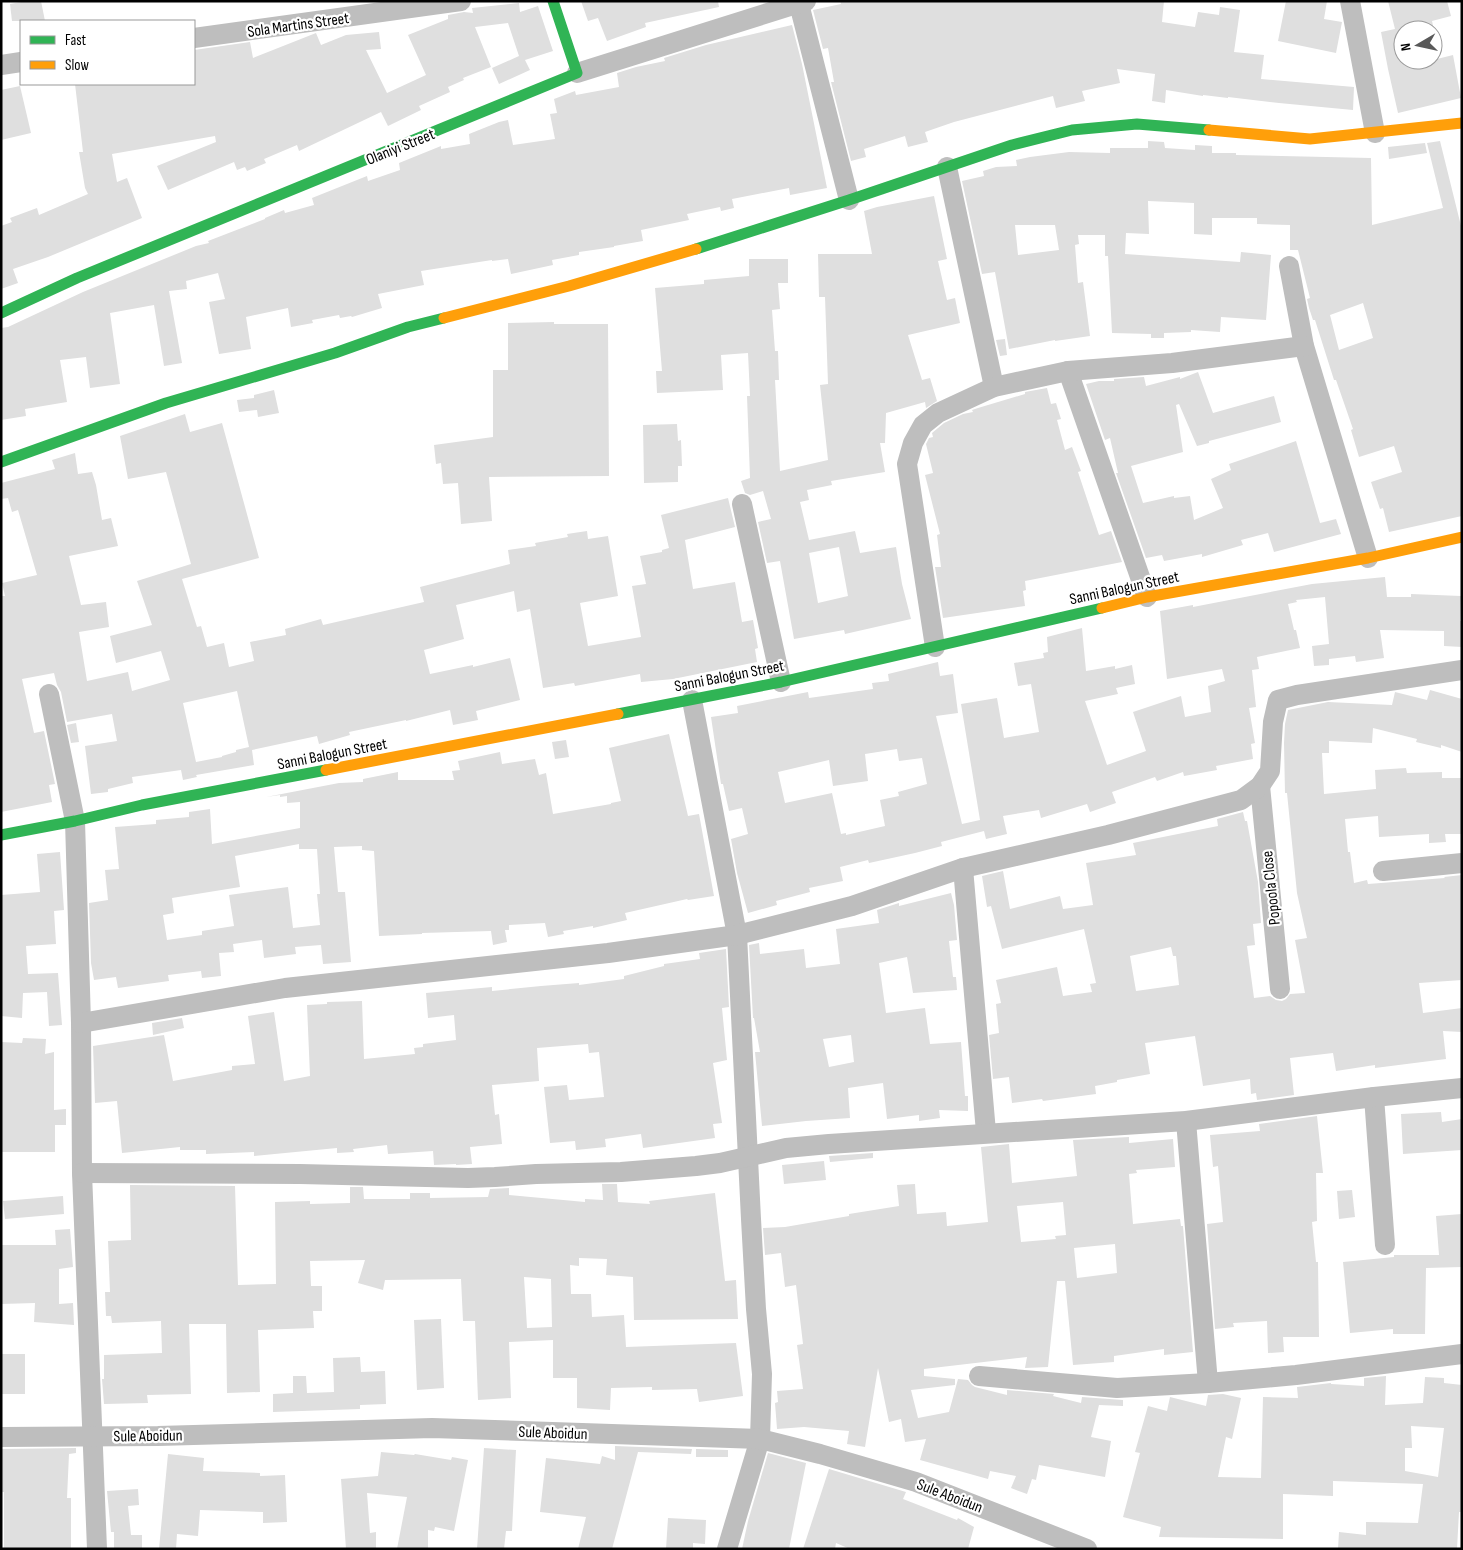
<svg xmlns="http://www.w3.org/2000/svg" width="1463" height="1550" viewBox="0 0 1463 1550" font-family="'Sofia Sans Condensed',sans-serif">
<rect width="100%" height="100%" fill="#fff"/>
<g fill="#dfdfdf" fill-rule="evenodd">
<polygon points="27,1 41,1 45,21 12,21 10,4"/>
<polygon points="581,1 718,1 719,7 645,23 646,27 607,41 598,18 588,21"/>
<polygon points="840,1 1164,1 1162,22 1195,27 1198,12 1219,15 1220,7 1240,10 1234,52 1264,55 1261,79 1354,87 1353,110 1279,103 1228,97 1228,98 1203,95 1203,96 1166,90 1165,103 1152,101 1155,74 1117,69 1120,83 1082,91 1085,101 1056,108 1053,96 954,122 925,132 928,142 908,147 905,136 864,149 866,157 851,161 831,82 834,82 828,48 823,49 813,10 841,4"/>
<polygon points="1286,1 1327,1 1324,19 1342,22 1336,53 1278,41"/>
<polygon points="1388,1 1447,1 1451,16 1432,21 1434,30 1403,30 1403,60 1433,60 1453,55 1461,98 1398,113 1388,69 1381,32 1395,29"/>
<polygon points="519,3 520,12 538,6 553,51 525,60 530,70 499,84 492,68 519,56 508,23 475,27 491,67 463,78 464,80 448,87 450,92 419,106 421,110 388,126 381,112 299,151 297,145 264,159 266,163 247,171 245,167 237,170 234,162 168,190 157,166 216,142 215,136 112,154 117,182 127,178 142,218 48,257 13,269 18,283 1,289 1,226 12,222 10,218 37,208 39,215 88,194 85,188 79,152 83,152 75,84 194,84 194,50 250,42 253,58 316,33 321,45 346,35 379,32 381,49 366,50 387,93 426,75 408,35 448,19 448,15 464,12 473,13 472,8"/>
<polygon points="792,25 802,64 827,188 790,195 789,188 732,199 734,208 721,211 720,207 687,214 689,220 641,230 643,241 614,246 614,247 579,252 579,255 552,260 553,265 511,274 508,259 492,261 492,260 421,271 424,285 378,294 382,308 352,317 351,316 340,318 339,315 312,320 313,323 291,327 288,308 246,317 251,349 219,354 209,302 225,299 218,273 186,281 187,289 169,291 182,363 164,366 154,305 110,313 120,384 90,388 86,357 60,360 67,402 25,409 26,416 1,420 1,328 8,327 83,292 196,246 209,243 208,241 265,219 265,218 284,210 285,213 314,205 312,198 367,176 368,181 400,170 399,163 441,146 441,149 470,144 469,134 499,122 508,120 513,145 555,139 550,114 557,113 554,99 575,91 576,95 619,87 617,73 636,67 665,61 664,58 706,45"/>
<polygon points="20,86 31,133 1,140 1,90"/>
<path d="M1148,141l16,1 1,6 30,2v-5l17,1v7h24v2l135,3 1,67 71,-17 -16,-65 13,-2 22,89v286l-73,16 -6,-24 -3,1 -9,-27 31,-10 -8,-26 -35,11 -8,-27 2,-1 -17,-49h-2l-19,-60h-2l-4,-12 -2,-9 3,-1 -12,-48h-8v-25l-33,-1v-6h-45v17l-18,-1v-31l-46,-2 1,33 -23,-1 -1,21 115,8 1,-10 30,3 -5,65 -45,-3 -1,15 -29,-2v2l-27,1v5h-13v-4l-39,-1 -4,-77h-3v-21h-27l1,9 -4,1 3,38 5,-1 7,54 -35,5v-1l-46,9 -14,-77 -13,2 -20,-93 22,-5 -1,-5 13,-4 21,-1 -1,-6 14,-3 39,-5 41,1v-5h38zM1015,225h40l4,25 -41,5zM1363,303l10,35 -34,12 -9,-35z"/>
<polygon points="1425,143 1427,153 1389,159 1388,147"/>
<path d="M934,196l13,63 -9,2 9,39 8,-2 5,25 -52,12 14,45 8,-2 7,23 -11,7 -1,-6 -39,11 -1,30h-5l5,29 -54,9 1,4 -25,5 2,10 -9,2 9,38 46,-9 5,22 36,-6 6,37 9,35 -66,15 -1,-4 -50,9 -14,-78 -13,2 -9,-41 13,-3 -8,-28 -13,4 -5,-2 -4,-12 9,-3 -3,-82h3l-2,-43 -27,2 2,35 -66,3 -1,-22h6l-7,-83 49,-4v-4l45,-4v-17h39v24h-10l2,26 -8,1 3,41h3l1,29h-4l5,91 48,-11 -8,-75 8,-1 -3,-87h-6l-1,-43h54l-8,-43 13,-4zM839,547l9,49 -30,7 -9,-50z"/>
<polygon points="554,322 554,324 608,324 609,476 489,477 492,521 461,524 458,483 443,484 441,463 436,464 434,445 493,437 493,370 508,370 508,323"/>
<polygon points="1005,339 1007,355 1000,356 996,340"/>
<polygon points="1198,372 1213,413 1274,396 1281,422 1209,441 1209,443 1197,446 1179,404 1176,405 1183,452 1131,466 1143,503 1174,496 1174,498 1190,496 1194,520 1223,508 1211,479 1231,470 1229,464 1296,441 1320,523 1336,519 1341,534 1274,552 1268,533 1241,540 1243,545 1202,557 1202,554 1164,561 1162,555 1146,558 1116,473 1118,473 1110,438 1105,440 1086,384 1099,381 1114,381 1114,379 1144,377 1146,386 1180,377 1180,379"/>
<polygon points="1047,388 1051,404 1056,403 1061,419 1057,420 1065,450 1072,447 1081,471 1078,472 1099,535 1111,531 1122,562 1025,581 1026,590 1023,591 1025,606 943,618 935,567 941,567 937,535 940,534 925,475 933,473 926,444 929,438 933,437 932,433 944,423 963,414 973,412 972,410 978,408 1025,394 1025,392"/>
<polygon points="274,390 279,413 258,417 257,410 239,412 237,400 254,398 254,395"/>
<path d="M185,414l5,18 32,-9 37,135 -77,21 15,48 4,-1 6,21 17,-4 5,24 25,-6 -4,-19 36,-7 -1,-6 36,-10 2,6 101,-23 -4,-15 90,-23 -2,-14 28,-4 -1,-3 33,-6 -1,-3 20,-3 1,8 20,-3 10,60 -38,7 8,43 53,-9 -9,-51 14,-2 -6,-28 22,-4v-2l7,-2 -8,-33 67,-17 7,29 -50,13 8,49 42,-7 7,40 11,-2 5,28 -3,1 2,13 -84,17 -32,3 -1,-8 -65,12 -1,-3 -31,5 -13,-79 -13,3 -3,-21 -58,14 8,34 -40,11 6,24 43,-9v2l37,-9 10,42 -44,11 2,9 -25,5 -3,-15 -44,11v-1l-57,12 1,3 -31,9 -2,-8 -65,14 2,15 -58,10 1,2 -14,3 -2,-10 -49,7 1,6 -25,6v3l-17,2 -6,-48 32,-5 -5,-27 -45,8 -6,-30 -4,-7 -3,-12 -32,6 12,54 10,-2 11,53 -6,1 3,17 -51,10v-216h4l-3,-13 35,-8 -19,-65 -6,2 -4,-14 -7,1v-16l54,-14 -3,-9 23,-7 3,21 14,-2 4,13 6,35 9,-2 7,28 -49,10 12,49 25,-3 3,25 -30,5 8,49 41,-9 4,19 38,-11 -9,-29 -45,12 -6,-27 42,-11 -15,-44 54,-17 -25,-92 -38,7 -8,-43zM237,691l12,56 -13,3v2l-14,4v1l-26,5 -13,-59z"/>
<polygon points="677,424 678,441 681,440 682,466 678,466 678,482 644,483 643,425"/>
<path d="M1385,577l2,20h24v-3l50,2 -1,25h2v26l-18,-1v-15l-64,-1 4,28 -28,4 -1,-6 -26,3v6l-15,1 -2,-20 17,-2 -4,-47 -29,3 1,2 -9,2 6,26h2l4,18 -43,9 2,12 -7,1 4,37 -7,1 6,35 -4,1 2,15 -37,7 1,4 -33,6 -1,-4 -26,9 -2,-4 -43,15 4,11 -26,9 -3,-8 -46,14 -2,-8 -36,6 4,18 -21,5 -2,-8 -43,11 1,4 -27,7 -46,10 -1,-3 -28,7 3,14 -34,7 1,4 -34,9 1,4 -29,8 -11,-40 -6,-34 17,-5 -6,-26 -13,3 -6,-27h-2l-10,-67 27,-4 -1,-7 71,-14 1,6 64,-9 -1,-6 17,-2 -1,-7 50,-12 2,14 13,-2 5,39 -22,3 26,108 18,-4 -19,-116 36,-6 7,40 35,-6 -8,-48 -13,2 -4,-23 30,-5 -1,-5 5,-1 -1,-15 35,-9 4,43 29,-5v3l17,-4 3,19 -19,4 2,6 -33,7 22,64 39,-14 -13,-39 48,-16 4,21 26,-5 -3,-26 17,-5 -3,-12 -55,10 -7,-68 33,-6v2l119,-23zM897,749l2,12 23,-3 5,26 -29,8 1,4 -19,4 5,26 -39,9v-2l-5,1 -9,-41 -47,10 -7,-31 51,-12 4,26 35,-5 -3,-27z"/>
<path d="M1430,690l32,9v53l-21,-7v3l-25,-6 1,-3 -44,-11 -1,15 -43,-2v12h-7l2,41 52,-5 -1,-19 31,-2 1,5 35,-1v6h20v56h-17l1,8 -17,1v-9l-50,3 -1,-21 -33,3 3,33h2l4,31 13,-3 1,4 77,-6 -1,-1 18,-2v105l-43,3 4,30 39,-5v24l-19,-1 3,28 -71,9v-3l-39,6 -3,-18 -43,5 4,37 -37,5 -1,-7 -5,1 -1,-15 -47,7 -8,-50 -50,7 5,31 -33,6v2l-22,4 1,8 -53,7 -1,-2 -30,4 -3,-26 -16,2 -4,-44 10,-2 -3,-29 5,-1 -5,-23 61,-13 6,29 29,-4 -2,-8 6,-1 -12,-54 -82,20 -11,-43 -4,1 -5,-31 21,-5 7,38 50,-13 3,13 30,-4 -7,-42 50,-8 -3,-12 85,-17 -1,-7 26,-7 2,9h2l11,61 3,41 -8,1 2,21 -8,1 7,52 16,-2 6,4 6,1 4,-2 4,-5 15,-1 -10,-53 12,-2 -10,-45 -10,-100h-2l-1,-50 1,-19 3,-14 40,-8 64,3 3,-13 32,8zM1171,947l2,9h3l3,29 -43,6 -6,-35z"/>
<polygon points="76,723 79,742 71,743 67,725"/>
<path d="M669,734l19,82 11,-2 15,82 -26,4 -1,-1 -62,14 2,7 -34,8v-2l-30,5 1,3 -16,3 -3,-14 -36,2v5h-4l2,12 -14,3 -2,-14 -69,2v1l-43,2 -5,-85 -12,-1v-4l-28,1 4,45h7l6,70 -28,2 -2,-19 -26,2 1,7 -32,4 -2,-18 -29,4 1,8 -15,1 2,23 -19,2 -1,-7 -33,4 1,6 -51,7 -2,-11 -22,3 -3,-17 -2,-60 19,-3 -3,-30 14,-1 -4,-42 41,-3v-4l33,-3v-5l21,-3 2,35 88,-16v-26l-13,1v-7l-7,1v-2l-14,2 73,-14 24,-1v-3l35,-7v8h56l-2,-9 8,-1 -2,-9 42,-9 2,12 33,-5 4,16 7,-2 7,41 58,-10v-1l10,-2 -12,-53zM299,844v5h18l3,45h-3l3,31 -27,3 -5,-41 -59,8 5,31 -32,5v4l-35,5 -4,-25 11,-2 -2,-15 68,-11 -5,-31z"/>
<polygon points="566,740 569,757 555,759 552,742"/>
<polygon points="60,852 64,910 54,911 56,944 26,946 28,974 58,973 62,1025 49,1026 47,992 23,993 22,1018 1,1016 1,895 40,892 37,854"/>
<path d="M951,893l3,12 3,35 -8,1 4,36h3l1,13 -44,3 -6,-36 -28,6 7,50 39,-5 5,36 31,-2 4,54h3v15l-29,-1 1,8 -21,3v-6l-32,4 -4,-36 -35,5 2,30 -44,3 -44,5 -7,-74h5l-6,-34h-1l-4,-73 10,-2 1,11 44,-5 2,19 34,-4 -4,-35 43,-6 -2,-13 22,-7v3zM851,1035l3,27 -25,5 -6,-28z"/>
<polygon points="726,949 729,1007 722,1008 727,1060 713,1063 722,1123 713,1124 715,1138 643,1148 641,1134 605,1139 606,1147 576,1150 575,1141 550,1143 544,1087 567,1085 569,1100 604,1097 599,1052 589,1053 588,1044 537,1048 539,1081 492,1085 495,1115 499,1114 502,1144 470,1147 472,1164 456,1165 456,1164 434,1165 433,1151 388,1154 387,1145 353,1149 354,1152 337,1153 337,1148 254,1156 254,1152 206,1154 206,1150 180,1150 180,1147 122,1153 117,1101 95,1103 93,1046 164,1035 173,1081 232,1070 232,1066 255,1064 248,1016 274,1012 284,1081 310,1076 307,1005 327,1004 327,1002 362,1001 364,1059 415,1054 414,1048 423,1047 423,1044 456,1040 454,1015 428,1018 426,993 492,987 492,991 541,986 579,983 579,985 624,979 624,976 664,966 664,964 700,959 699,953"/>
<polygon points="182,1018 184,1028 153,1035 152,1023"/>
<polygon points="23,1038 46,1039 45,1054 54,1052 54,1110 66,1109 66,1125 55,1125 55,1152 1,1152 1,1042 22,1043"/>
<polygon points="1441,1112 1442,1122 1462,1119 1462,1150 1403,1154 1401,1114"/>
<polygon points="1317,1116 1323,1173 1316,1173 1317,1221 1312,1222 1316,1262 1318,1262 1319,1337 1283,1337 1284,1352 1268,1353 1267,1321 1233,1323 1234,1327 1215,1329 1207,1224 1223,1222 1218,1166 1213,1167 1210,1135 1260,1131 1259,1124"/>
<path d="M1129,1137v6l44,-4 2,28 -39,3 1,3 -8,1 4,50 47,-5 1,7h2l10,126 -29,3v-6l-50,7v6l-41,3 -8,-84h-8l-9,86 -23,1 2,-11 -103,12v7l31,3v6l-44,5 7,28 31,-6 9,-33 10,1 4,5 3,2 32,8v-5l47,4 -1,2 28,7 1,-6 41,3v6l-24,-1 -8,32 20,4 -6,36 -66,-12 -3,15 -4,-1 -5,15 -16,-6 5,-12 -26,-5 -2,8 -68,-19 6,-21 -21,3 -4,-23 -12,3 -11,-54 -13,79 -18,-3 2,-13 -45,-4 -27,2 -2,-26 3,-1 -1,-11 26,-2 -6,-44 6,-1 -7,-59 -11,2 -4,-34 -16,2 -2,-27 22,-1 64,-11v-2l50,-8 -2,-21 18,-1 2,30 29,-2 1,14 41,-4 -7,-75 28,-3 3,39 65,-7 -4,-36zM1063,1202l3,33 -11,1 1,3 -35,3 -4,-36zM1115,1244l2,29 -40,5 -3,-30z"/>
<polygon points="873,1153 873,1158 830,1162 829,1156"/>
<polygon points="824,1161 826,1180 784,1184 782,1165"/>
<path d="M602,1184h15l1,18 32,2 -1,-3 66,-8 10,88 11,-1 2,39 -104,1 -1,-43 -27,-2 1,-16 -28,-1v8l-9,-1 1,29h20l1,23 32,-2 2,32 110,-4 7,53 -44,6 -2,-13 -45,1v-3l-41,1 -1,22 -33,-2v-30h-24v-38l-44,2 2,56 -33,2 -3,-79h-12l-2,-42 -76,1 -2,10 -25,-7 7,-23 -55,1 1,25h11v25h-9l1,17 -56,2 2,62 -33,1 -1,-69h-37l2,70 -44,1 1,8 -44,1 -2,-25h2v-24l58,-2 -1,-32 -49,2 -1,-7h-5l-1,-24h5l-2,-51 23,-1 -1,-55 105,1 3,99 38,-1 -1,-82 35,-1v3l40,-1v-16h13l1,12h46v-6h20v5l58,-1 2,-8 19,-1v7l76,7v-3l18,1zM524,1277l27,2 1,48 -25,1z"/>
<polygon points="1352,1190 1355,1217 1339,1219 1337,1191"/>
<polygon points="63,1196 64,1214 5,1219 3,1201"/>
<polygon points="1462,1214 1462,1267 1426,1268 1425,1334 1393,1334 1393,1329 1350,1333 1343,1262 1394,1257 1394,1255 1439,1255 1436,1216"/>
<polygon points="70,1229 73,1267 59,1269 59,1304 73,1303 74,1325 34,1322 35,1303 1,1304 1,1245 56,1245 55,1230"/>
<polygon points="441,1319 444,1388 417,1390 414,1320"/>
<rect x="1" y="1354" width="24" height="40"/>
<polygon points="360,1357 361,1372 385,1371 386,1404 360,1405 360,1409 273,1412 273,1394 293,1393 293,1376 306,1376 307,1393 334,1392 333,1358"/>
<path d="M1386,1376l-1,29 38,-2 2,-26 19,1v5l18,2v127h-3l-2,37h-119l1,-17 27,3v-13l52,1 5,-39 -90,-3v15l-50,-2v45l-124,-2 2,-10 -38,-10 17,-64 -5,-1 13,-46 19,5 3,-14 36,9 2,-11 15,-1 18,4 -9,41 -6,-2 -8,40 43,1 2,-81 35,1 -1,-11 34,-4v1l33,2v-8zM1411,1426l33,2 -6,49 -33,-6v-23h7z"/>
<polygon points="615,1446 692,1449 691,1454 638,1452 612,1549 578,1549 586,1517 540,1512 546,1458 600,1464 602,1456 615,1460"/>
<polygon points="76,1448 76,1453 69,1454 67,1498 71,1498 71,1549 4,1549 4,1492 1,1492 1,1449"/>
<polygon points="484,1448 516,1450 512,1531 506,1531 504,1549 477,1549"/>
<polygon points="696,1449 728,1450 728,1457 696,1457"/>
<polygon points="381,1452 414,1455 415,1454 451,1460 452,1457 468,1460 454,1531 435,1527 434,1531 428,1530 428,1549 397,1549 407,1497 367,1493 370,1533 376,1532 376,1549 346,1549 341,1479 378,1476"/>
<polygon points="768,1453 806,1463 789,1549 742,1549 748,1521"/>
<polygon points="168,1454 204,1458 203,1471 260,1473 260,1476 285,1475 287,1522 263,1523 263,1512 200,1510 198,1536 177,1534 176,1549 159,1549"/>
<polygon points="829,1469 906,1492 903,1499 957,1520 958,1518 974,1527 968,1549 850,1549 836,1543 835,1549 803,1549"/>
<polygon points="138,1489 139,1505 128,1506 131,1535 142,1535 142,1549 114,1549 114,1532 111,1532 107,1491"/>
<polygon points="668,1518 706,1520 705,1544 693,1543 693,1549 666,1549"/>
</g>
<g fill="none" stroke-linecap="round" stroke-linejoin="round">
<g stroke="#bebebe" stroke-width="20">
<polyline points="1350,1 1375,133"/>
<polyline points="799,4 849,200"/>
<polyline points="194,38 461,1"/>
<polyline points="1,65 21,62"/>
<polyline points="577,73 806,1"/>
<polyline points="947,167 994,387"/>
<polyline points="1289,266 1304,346 1368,558"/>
<polyline points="1068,371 1147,597"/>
<polyline points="742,504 781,682"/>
<polyline points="935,647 907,464 913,443 923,425 938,413 994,387 1068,371 1172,363 1304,346"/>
<polyline points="49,694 75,821 81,1023 82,1173 97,1549"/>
<polyline points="692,700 737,935 751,1219 756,1309 762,1374 760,1439 727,1549"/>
<polyline points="1260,786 1280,989"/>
<polyline points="963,868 986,1132"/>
<polyline points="1383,871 1462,863"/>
<polyline points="81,1023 285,988 608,953 737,935 852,906 963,868 1108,835 1241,800 1260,786 1270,771 1273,722 1278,700 1297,695 1462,670"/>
<polyline points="1374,1097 1385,1245"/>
<polyline points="1186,1121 1208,1383"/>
<polyline points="82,1173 300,1174 468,1178 495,1177 536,1174 621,1172 696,1166 720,1163 786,1148 829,1144 1186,1121 1374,1097 1462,1088"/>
<polyline points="979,1376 1117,1388 1208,1383 1296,1375 1462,1354"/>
<polyline points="1,1437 158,1436 432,1428 760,1439 820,1454 916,1482 1087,1549"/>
</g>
<g stroke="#30b455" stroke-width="11">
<polyline points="696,249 849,200 1012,145 1072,130 1137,124 1209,130"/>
<polyline points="1,313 77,278 577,73 553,1"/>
<polyline points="1,462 166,403 335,353 408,327 444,318"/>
<polyline points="618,714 781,682 1102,608"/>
<polyline points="1,835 75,821 142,805 326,770"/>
</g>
<g stroke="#ff9f0a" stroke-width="11">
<polyline points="1209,130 1310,139 1462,123"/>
<polyline points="444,318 569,286 696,249"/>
<polyline points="1102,608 1147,597 1368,558 1462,537"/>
<polyline points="326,770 618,714"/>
</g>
</g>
<g text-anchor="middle" stroke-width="4.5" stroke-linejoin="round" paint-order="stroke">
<g font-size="16" fill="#000" stroke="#fff">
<text transform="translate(298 24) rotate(-8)" y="6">Sola Martins Street</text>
<text transform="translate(400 146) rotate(-22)" y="6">Olaniyi Street</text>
<text transform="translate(1124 587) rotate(-12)" y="6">Sanni Balogun Street</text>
<text transform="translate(729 675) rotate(-11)" y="6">Sanni Balogun Street</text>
<text transform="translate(332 753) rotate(-11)" y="6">Sanni Balogun Street</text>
<text transform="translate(1270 888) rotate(-96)" y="6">Popoola Close</text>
<text transform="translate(553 1432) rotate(2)" y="6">Sule Aboidun</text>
<text transform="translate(148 1435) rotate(-1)" y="6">Sule Aboidun</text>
<text transform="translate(950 1495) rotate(21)" y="6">Sule Aboidun</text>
</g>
</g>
<rect width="1463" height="1550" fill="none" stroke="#000000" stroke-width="5"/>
<rect x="20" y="20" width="175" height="65" fill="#ffffff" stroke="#999999"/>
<rect x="30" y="36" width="25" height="8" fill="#30b455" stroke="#999999"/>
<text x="65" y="45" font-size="15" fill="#000000">Fast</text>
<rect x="30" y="61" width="25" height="8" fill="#ff9f0a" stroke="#999999"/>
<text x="65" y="70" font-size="15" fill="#000000">Slow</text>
<g transform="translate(1418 45) rotate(261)"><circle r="24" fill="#ffffff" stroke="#999999"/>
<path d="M0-4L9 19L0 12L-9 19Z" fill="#595959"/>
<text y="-8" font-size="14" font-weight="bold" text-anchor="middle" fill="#000000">N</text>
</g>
</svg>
